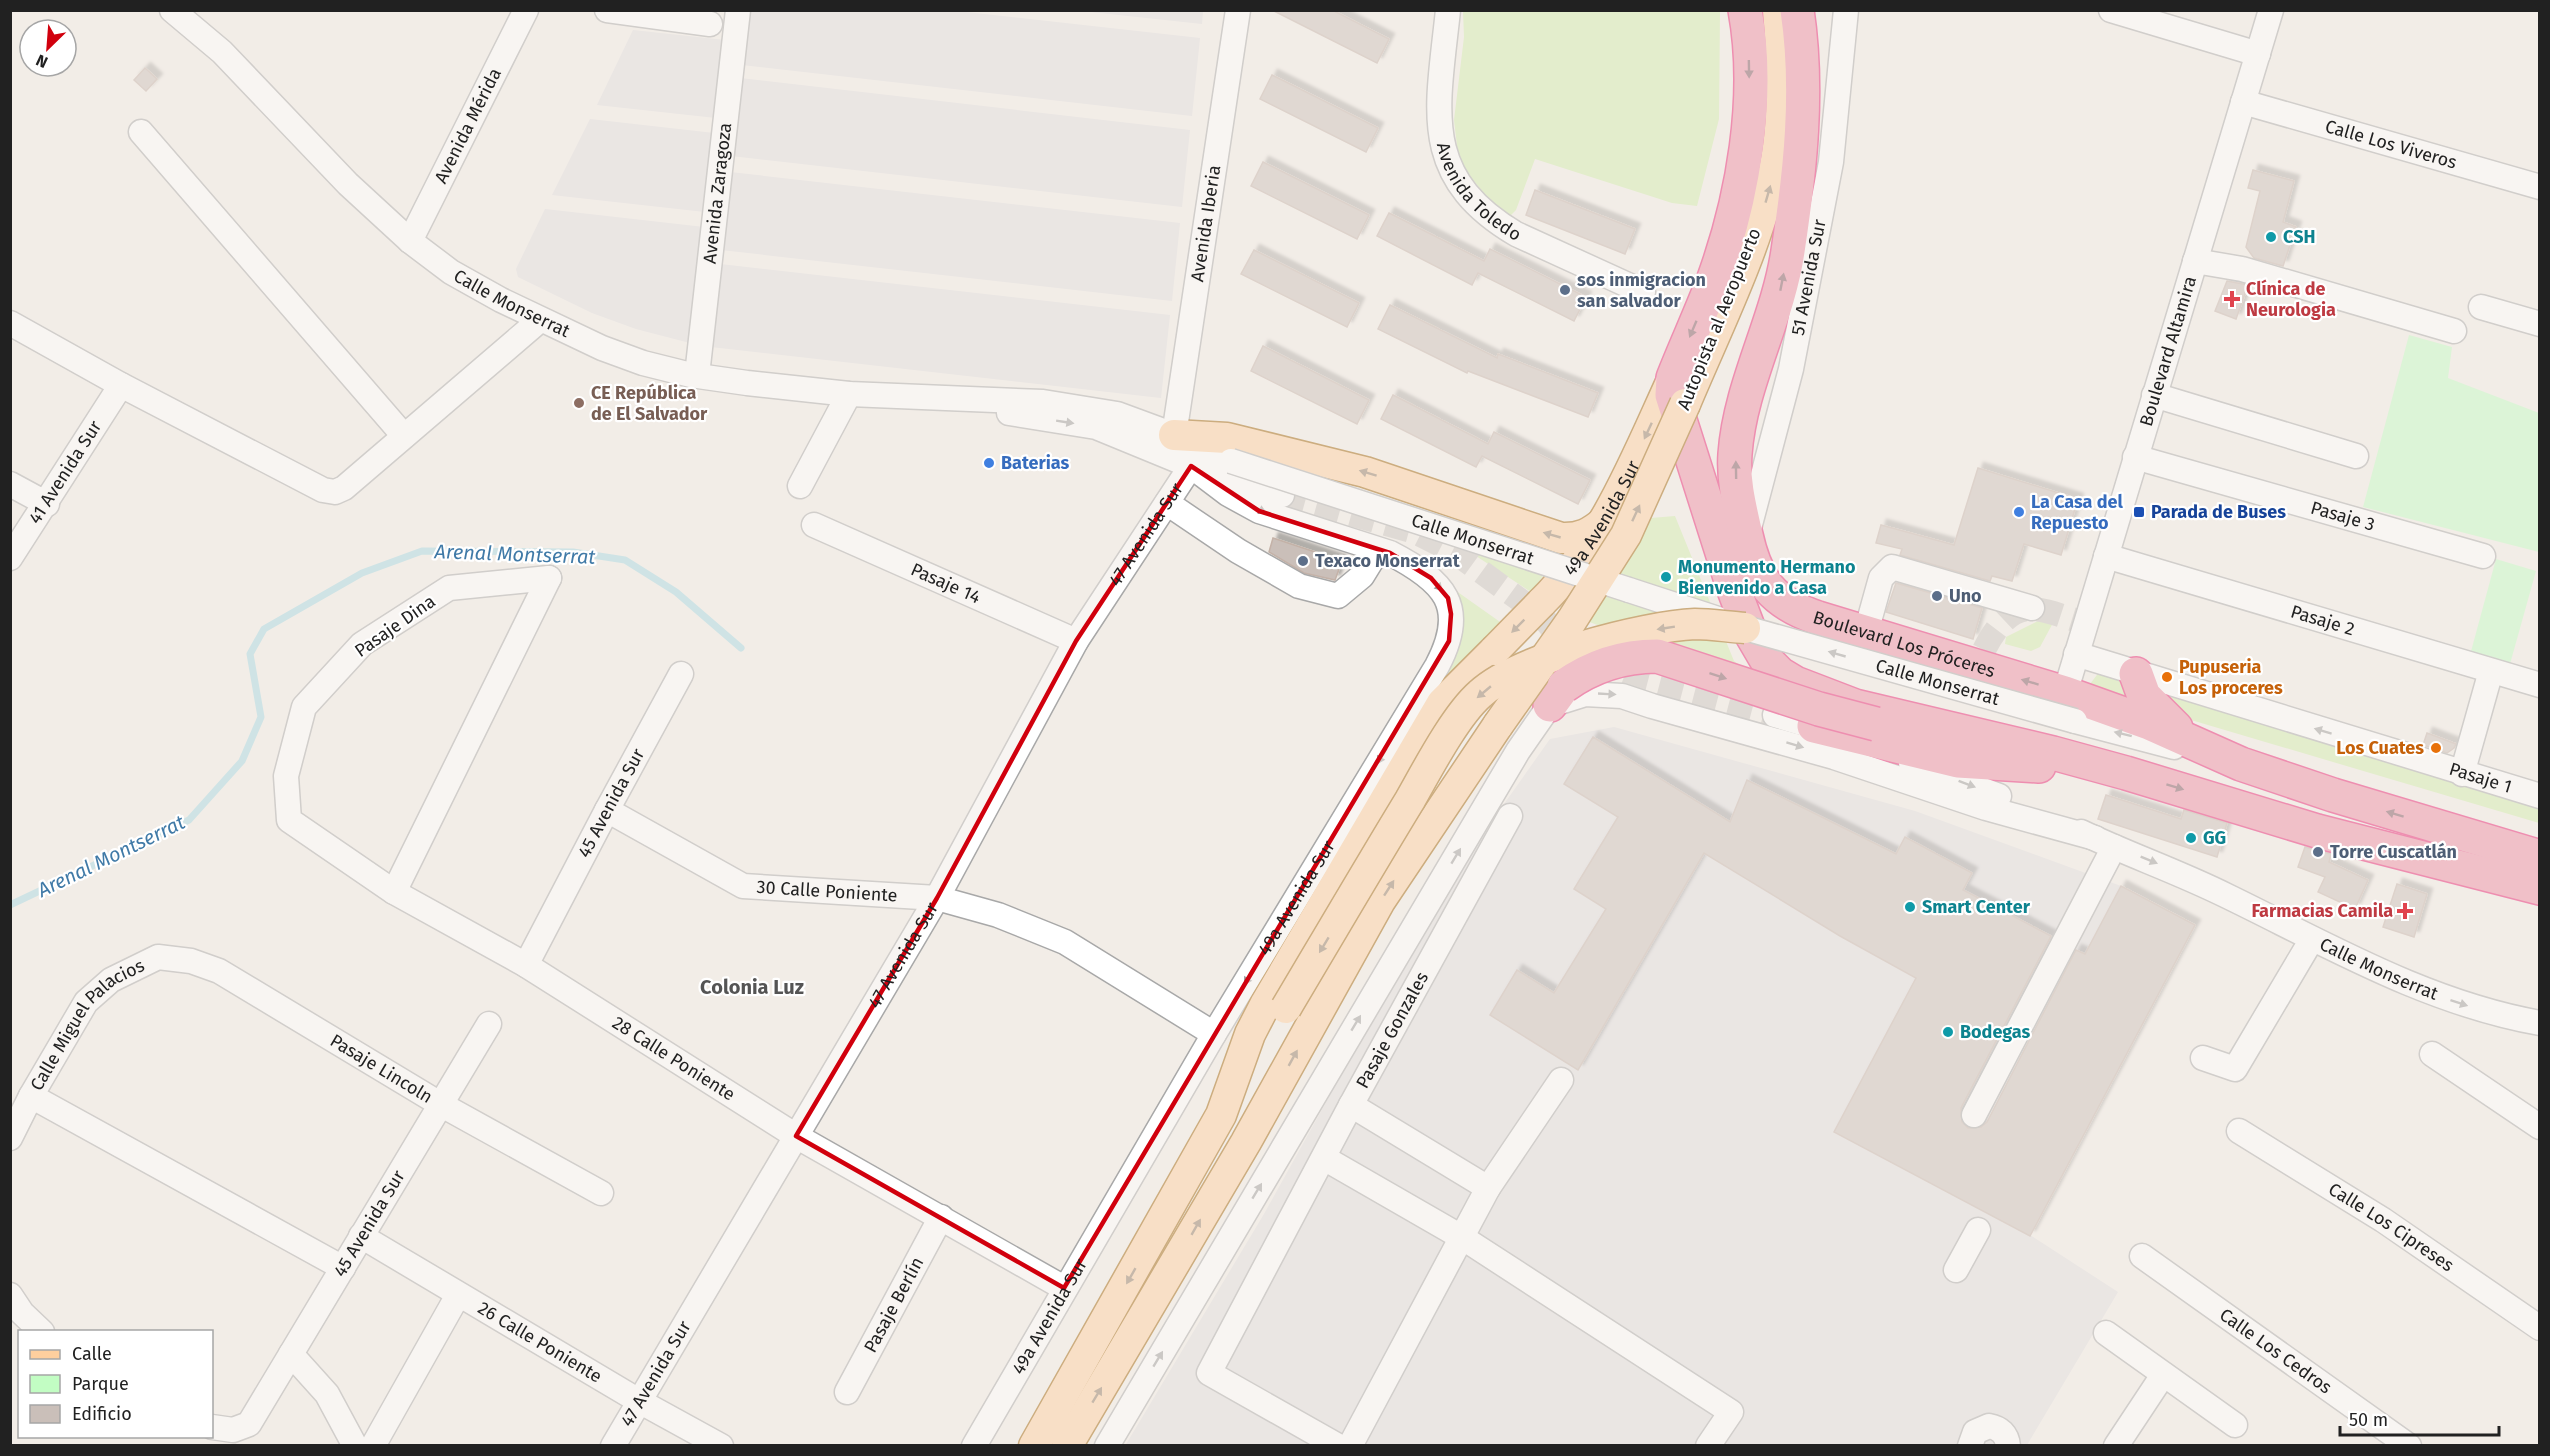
<svg xmlns="http://www.w3.org/2000/svg" width="2550" height="1456" viewBox="0 0 2550 1456" font-family="'Fira Sans',sans-serif">
<defs>
<filter id="shadow"><feDropShadow dx="5.5" dy="-5.5" stdDeviation="1.5" flood-color="#0004"/></filter>
</defs>
<rect width="100%" height="100%" fill="#f2ede7"/>
<g fill="#dfddde">
<polygon points="747,11 957,11 1200,38 1192,116 742,65"/>
<polygon points="1082,11 1203,11 1202,24"/>
<polygon points="633,30 725,40 716,118 597,105"/>
<polygon points="740,78 1190,130 1182,207 731,156"/>
<polygon points="590,119 714,133 705,212 552,195"/>
<polygon points="730,172 1180,223 1172,301 721,250"/>
<polygon points="545,209 704,227 690,343 636,329 592,313 518,277 516,269"/>
<polygon points="720,264 1170,315 1161,398 711,347"/>
<polygon points="1614,727 1915,811 2121,886 2195,925 2030,1235 2118,1292 2027,1445 1125,1446 1264,1214 1446,886 1550,739"/>
</g>
<g fill="#d0eeaa">
<polygon points="1463,11 1720,11 1719,119 1697,206 1672,203 1535,159 1516,210 1506,220 1459,163 1454,120 1464,37"/>
<polygon points="1675,516 1734,661 1771,688 1559,611 1589,566 1614,521"/>
<polygon points="1447,537 1548,569 1531,592"/>
<polygon points="1452,588 1503,624 1440,690 1440,673"/>
<polygon points="2048,616 2054,621 2040,647 2031,651 2005,644 2006,637"/>
<polygon points="2100,671 2119,677 2137,701 2092,686 2090,684"/>
<polygon points="2153,688 2539,804 2539,823 2181,717"/>
</g>
<g fill="#c2fdc3">
<polygon points="2409,335 2452,347 2448,378 2539,413 2539,552 2363,507"/>
<polygon points="2496,559 2536,571 2510,664 2470,655"/>
</g>
<g fill="none" stroke-linecap="round" stroke-linejoin="round">
<polyline stroke="#a4d8e2" stroke-width="7" points="10,905 189,820 242,761 261,717 250,654 264,629 362,573 422,551 573,552 625,560 676,592 741,648"/>
</g>
<g fill="#cabfb9" stroke="#c4b2a8" stroke-width="1.5" filter="url(#shadow)">
<polygon points="1272,10 1332,10 1389,39 1377,63"/>
<polygon points="145,68 157,79 146,91 134,80"/>
<polygon points="1272,75 1378,128 1366,152 1260,99"/>
<polygon points="1263,162 1369,215 1357,239 1251,186"/>
<polygon points="2253,170 2294,181 2283,222 2296,227 2283,266 2254,258 2246,247 2260,191 2248,188"/>
<polygon points="1535,190 1635,229 1625,254 1526,215"/>
<polygon points="1389,213 1484,261 1490,249 1586,297 1574,321 1478,273 1472,285 1377,236"/>
<polygon points="1254,250 1359,303 1347,327 1241,274"/>
<polygon points="2227,281 2248,285 2236,319 2215,311"/>
<polygon points="1390,305 1497,358 1498,354 1598,393 1588,417 1468,371 1467,373 1378,329"/>
<polygon points="1263,346 1369,400 1357,424 1251,371"/>
<polygon points="1393,395 1488,444 1494,432 1590,480 1578,504 1482,456 1476,467 1381,419"/>
<polygon points="1978,468 2078,499 2061,555 2024,544 2012,581 1992,576 1990,581 1900,555 1902,549 1876,543 1881,525 1954,545"/>
<polygon points="1273,538 1342,561 1335,580 1304,573 1269,552"/>
<polygon points="1896,583 1982,608 1973,639 1886,612"/>
<polygon points="2427,733 2456,744 2454,748 2447,753 2423,745"/>
<polygon points="1593,737 1730,822 1747,780 1896,854 1905,837 1972,873 1963,890 2051,936 1961,1108 1962,1122 1968,1128 1981,1127 1987,1122 2076,950 2085,954 2121,886 2195,925 2030,1236 1834,1132 1916,978 1840,936 1704,853 1578,1070 1490,1015 1517,970 1554,993 1606,909 1574,889 1618,817 1564,784"/>
<polygon points="2106,795 2181,819 2184,810 2227,823 2217,857 2098,819"/>
<polygon points="2305,847 2331,854 2329,862 2368,880 2355,909 2318,892 2325,877 2298,867"/>
<polygon points="2397,884 2427,894 2414,937 2383,927"/>
</g>
<g fill="none" stroke-linecap="round" stroke-linejoin="round">
<g stroke="#c8c4bf" stroke-width="24" stroke-dasharray="24 12" stroke-linecap="butt">
<polyline points="1282,495 1415,532 1454,552 1542,616 1573,655 1589,662 1629,677 1775,715"/>
<path d="M1984,650c9,-18 25,-43 49,-41 14,1 29,7 42,11"/>
</g>
<defs>
<g id="minor">
<path id="s1" d="M172,10l50,42 126,132 62,57 41,31 50,28 101,48 41,15 48,12 56,8 102,11 194,8 74,12 57,21 57,26"/>
<polyline points="607,10 710,24"/>
<path id="s2" d="M1448,10c-10,98 -30,166 68,224l127,58"/>
<polyline points="2111,10 2258,54"/>
<path id="s3" d="M2243,102l297,85"/>
<polyline points="141,132 404,436"/>
<path id="s4" d="M410,241l116,-231"/>
<polyline points="2195,261 2242,269 2454,331"/>
<polyline points="2481,307 2540,324"/>
<polyline points="10,323 121,385 323,490 335,492 344,488 540,320"/>
<path id="s5" d="M697,375l41,-365"/>
<polyline points="2154,395 2356,456"/>
<polyline points="1009,413 1096,427 1191,466 1282,495"/>
<path id="s6" d="M1174,435l64,-425"/>
<path id="s7" d="M2135,457l348,99"/>
<polyline points="10,484 47,504"/>
<polyline points="800,486 849,394"/>
<polyline points="1167,503 1238,551 1299,586 1338,596 1362,576 1378,550"/>
<path id="s8" d="M814,525l262,116"/>
<path id="s9" d="M1748,532l43,-163 40,-207 15,-152"/>
<path id="s10" d="M2106,556l434,129"/>
<path id="s11" d="M10,558l111,-173"/>
<path id="s12" d="M549,578l-100,10 -87,56 -58,63 -18,69 3,44 105,72 132,73 270,171 268,152"/>
<polyline points="1629,590 1721,620"/>
<polyline points="1866,632 1881,578 1892,567 2032,608"/>
<path id="s13" d="M2076,654l464,142"/>
<path id="s14" d="M2065,693l206,-683"/>
<polyline points="1775,715 1828,731"/>
<polyline points="2075,721 2174,747"/>
<polyline points="1911,763 1999,796"/>
<polyline points="2462,774 2491,671"/>
<path id="s15" d="M607,810l136,76 194,12 61,17 67,27 149,92"/>
<path id="s16" d="M2081,832c48,23 98,40 146,64 101,49 200,107 313,127"/>
<polyline points="394,892 549,578"/>
<path id="s17" d="M526,965l81,-155 74,-136"/>
<polyline points="2432,1054 2540,1127"/>
<polyline points="2203,1058 2235,1069 2312,939"/>
<polyline points="31,1096 343,1268"/>
<polyline points="1351,1105 1488,1188"/>
<polyline points="1974,1115 2114,847"/>
<path id="s18" d="M2239,1131l144,89 157,108"/>
<path id="s19" d="M10,1138l21,-42 55,-94 25,-22 47,-23 33,4 28,10 221,133 161,89"/>
<polyline points="1324,1158 1463,1238 1731,1412 1708,1446"/>
<path id="s20" d="M361,1236l278,165 82,45"/>
<path id="s21" d="M2142,1256l267,190"/>
<polyline points="1956,1270 1978,1230"/>
<polyline points="10,1295 22,1313 42,1332"/>
<polyline points="2106,1333 2235,1425"/>
<polyline points="291,1354 327,1394 355,1446"/>
<path id="s22" d="M847,1392l94,-175"/>
<path id="s23" d="M212,1427l21,3 16,-6 240,-400"/>
<polyline points="373,1446 458,1295"/>
<path id="s24" d="M613,1446l324,-548 139,-257 115,-175"/>
<path id="s25" d="M974,1446l240,-412 223,-368c32,-60 7,-85 -47,-113l-131,-42 -31,-17 -37,-28"/>
<polyline points="1107,1446 1518,751 1550,705 1585,694 1622,696 1652,706 1834,757 1986,808 2095,838"/>
<path id="s26" d="M1338,1446l-129,-73 142,-268 159,-289"/>
<polyline points="1350,1446 1488,1188 1561,1080"/>
<path d="M1970,1446l5,-14 14,-6c11,2 18,8 19,20"/>
<polyline points="2116,1446 2163,1375"/>
</g>
<g id="major">
<path d="M1685,404c31,-74 68,-147 87,-225 13,-52 11,-116 6,-169"/>
<path d="M1174,435l53,3 138,34 196,66c19,1 30,-5 44,-17"/>
<path id="s27" d="M1541,603c64,-63 95,-145 132,-225"/>
<polyline points="1034,1446 1221,1115 1250,1034 1266,1003 1442,703 1495,650"/>
<polyline points="1067,1446 1246,1142 1380,901 1498,725"/>
</g>
<g id="highway">
<path d="M1745,10c16,87 -2,189 -32,271 -12,32 -27,64 -40,97l-1,17 62,195 16,42 17,29 13,13 15,9 60,23 198,47 73,20 191,58 223,57"/>
<path id="s28" d="M1797,10c12,80 3,162 -9,241 -10,69 -48,133 -53,203 -2,27 5,54 11,81 10,46 27,68 72,83l247,75 84,30 92,41 92,31 207,62"/>
<polyline points="2136,674 2144,696 2176,728"/>
<polyline points="1550,705 1564,686"/>
<polyline points="1814,726 1958,761 2039,766"/>
</g>
</defs>
<use href="#minor" stroke="#a8a8a8" stroke-width="27"/>
<use href="#major" stroke="#9d5f00" stroke-width="33"/>
<use href="#highway" stroke="#e81c6e" stroke-width="36"/>
<use href="#minor" stroke="#fff" stroke-width="24"/>
<use href="#major" stroke="#ffcf9e" stroke-width="30"/>
<use href="#highway" stroke="#ed8aa3" stroke-width="33"/>
<defs>
<g id="minor-bridge">
<path id="s29" d="M1231,461l398,129"/>
<path id="s30" d="M1745,628l330,93"/>
</g>
<g id="major-bridge">
<polyline points="1495,650 1541,603"/>
<polyline points="1498,725 1572,620 1626,535 1685,404"/>
<path d="M1286,1008c41,-69 82,-139 124,-208 17,-30 45,-84 70,-106 37,-35 164,-68 215,-70 16,0 34,3 50,4"/>
</g>
<path id="highway-bridge" d="M1564,686c28,-20 58,-30 93,-30l162,53 57,15"/>
</defs>
<use href="#minor-bridge" stroke="#a8a8a8" stroke-width="27" stroke-linecap="butt"/>
<use href="#major-bridge" stroke="#9d5f00" stroke-width="33" stroke-linecap="butt"/>
<use href="#highway-bridge" stroke="#e81c6e" stroke-width="36" stroke-linecap="butt"/>
<use href="#minor-bridge" stroke="#fff" stroke-width="24"/>
<use href="#major-bridge" stroke="#ffcf9e" stroke-width="30"/>
<use href="#highway-bridge" stroke="#ed8aa3" stroke-width="33"/>
</g>
<defs><path id="oneway-solid" d="M-6-.8H1V-3.2L6.5 0L1 3.2V.8H-6Z" transform="scale(1.5)"/></defs>
<g fill="#7d505c">
<use href="#oneway-solid" transform="translate(1749 69) rotate(89)"/>
<use href="#oneway-solid" transform="translate(1782 282) rotate(-79)"/>
<use href="#oneway-solid" transform="translate(1693 329) rotate(113)"/>
<use href="#oneway-solid" transform="translate(1736 470) rotate(-91)"/>
<use href="#oneway-solid" transform="translate(1718 676) rotate(18)"/>
<use href="#oneway-solid" transform="translate(2030 682) rotate(-163)"/>
<use href="#oneway-solid" transform="translate(2175 787) rotate(17)"/>
<use href="#oneway-solid" transform="translate(2395 814) rotate(-163)"/>
</g>
<g fill="#907860">
<use href="#oneway-solid" transform="translate(1768 194) rotate(-74)"/>
<use href="#oneway-solid" transform="translate(1648 431) rotate(115)"/>
<use href="#oneway-solid" transform="translate(1368 473) rotate(-163)"/>
<use href="#oneway-solid" transform="translate(1636 513) rotate(-65)"/>
<use href="#oneway-solid" transform="translate(1552 535) rotate(-164)"/>
<use href="#oneway-solid" transform="translate(1518 626) rotate(135)"/>
<use href="#oneway-solid" transform="translate(1666 628) rotate(171)"/>
<use href="#oneway-solid" transform="translate(1484 692) rotate(140)"/>
<use href="#oneway-solid" transform="translate(1389 888) rotate(-57)"/>
<use href="#oneway-solid" transform="translate(1324 945) rotate(121)"/>
<use href="#oneway-solid" transform="translate(1293 1058) rotate(-61)"/>
<use href="#oneway-solid" transform="translate(1196 1227) rotate(-60)"/>
<use href="#oneway-solid" transform="translate(1131 1276) rotate(120)"/>
<use href="#oneway-solid" transform="translate(1097 1395) rotate(-59)"/>
</g>
<g fill="#9b9b9b">
<use href="#oneway-solid" transform="translate(1065 422) rotate(9)"/>
<use href="#oneway-solid" transform="translate(1258 509) rotate(25)"/>
<use href="#oneway-solid" transform="translate(1436 584) rotate(46)"/>
<use href="#oneway-solid" transform="translate(1837 654) rotate(-164)"/>
<use href="#oneway-solid" transform="translate(1607 694) rotate(3)"/>
<use href="#oneway-solid" transform="translate(2323 731) rotate(-163)"/>
<use href="#oneway-solid" transform="translate(2123 734) rotate(-166)"/>
<use href="#oneway-solid" transform="translate(1795 745) rotate(17)"/>
<use href="#oneway-solid" transform="translate(1382 756) rotate(121)"/>
<use href="#oneway-solid" transform="translate(1967 784) rotate(21)"/>
<use href="#oneway-solid" transform="translate(1456 856) rotate(-59)"/>
<use href="#oneway-solid" transform="translate(2149 860) rotate(22)"/>
<use href="#oneway-solid" transform="translate(1249 977) rotate(121)"/>
<use href="#oneway-solid" transform="translate(2459 1003) rotate(18)"/>
<use href="#oneway-solid" transform="translate(1356 1023) rotate(-59)"/>
<use href="#oneway-solid" transform="translate(1257 1191) rotate(-59)"/>
<use href="#oneway-solid" transform="translate(1158 1359) rotate(-59)"/>
</g>
<path d="M0 0H2550V1456H0ZM1191,466l68,45 131,42 41,25 17,20 3,16 -2,27 -385,647 -268,-152 141,-238 139,-257z" fill="#f2ede7" fill-opacity=".55" fill-rule="evenodd"/>
<path fill="none" stroke="#d1000d" stroke-width="4.5" stroke-linejoin="round" d="M1191,466l68,45 131,42 41,25 17,20 3,16 -2,27 -385,647 -268,-152 141,-238 139,-257z"/>
<g fill="#0f9aa8" stroke="#fff" stroke-width="2">
<circle cx="2271" cy="237" r="6"/>
<circle cx="1666" cy="577" r="6"/>
<circle cx="2191" cy="838" r="6"/>
<circle cx="1910" cy="907" r="6"/>
<circle cx="1948" cy="1032" r="6"/>
</g>
<g fill="#5c6f8a" stroke="#fff" stroke-width="2">
<circle cx="1565" cy="290" r="6"/>
<circle cx="1303" cy="561" r="6"/>
<circle cx="1937" cy="596" r="6"/>
<circle cx="2318" cy="852" r="6"/>
</g>
<g fill="#e0444e" stroke="#fff" stroke-width="2">
<path d="M2229 290h6v6h6v6h-6v6h-6v-6h-6v-6h6z"/>
<path d="M2402 902h6v6h6v6h-6v6h-6v-6h-6v-6h6z"/>
</g>
<circle fill="#8d6e63" stroke="#fff" stroke-width="2" cx="579" cy="403" r="6"/>
<g fill="#3f7fe0" stroke="#fff" stroke-width="2">
<circle cx="989" cy="463" r="6"/>
<circle cx="2019" cy="512" r="6"/>
</g>
<rect fill="#1a4fb4" stroke="#fff" stroke-width="2" x="2133" y="506" width="12" height="12" rx="3"/>
<g fill="#e8710a" stroke="#fff" stroke-width="2">
<circle cx="2167" cy="677" r="6"/>
<circle cx="2436" cy="748" r="6"/>
</g>
<g text-anchor="middle" stroke-width="4.5" stroke-linejoin="round" paint-order="stroke">
<g font-size="18" fill="#212121" stroke="#fff">
<text dy="6" stroke="none"><textPath href="#s4" startOffset="129">Avenida Mérida</textPath></text>
<text dy="6" stroke="none"><textPath href="#s3" startOffset="154">Calle Los Viveros</textPath></text>
<text dy="6" stroke="none"><textPath href="#s2" startOffset="196">Avenida Toledo</textPath></text>
<text dy="6" stroke="none"><textPath href="#s5" startOffset="183">Avenida Zaragoza</textPath></text>
<text dy="6" stroke="none"><textPath href="#s6" startOffset="214">Avenida Iberia</textPath></text>
<text dy="6" stroke="none"><textPath href="#s9" startOffset="262">51 Avenida Sur</textPath></text>
<text dy="6" stroke="none"><textPath href="#s1" startOffset="452">Calle Monserrat</textPath></text>
<text transform="translate(1719 319) rotate(-68)" y="6">Autopista al Aeropuerto</text>
<text dy="6" stroke="none"><textPath href="#s14" startOffset="357">Boulevard Altamira</textPath></text>
<text dy="6" stroke="none"><textPath href="#s11" startOffset="102">41 Avenida Sur</textPath></text>
<text dy="6" stroke="none"><textPath href="#s27" startOffset="105">49a Avenida Sur</textPath></text>
<text dy="6" stroke="none"><textPath href="#s7" startOffset="216">Pasaje 3</textPath></text>
<text dy="6" stroke="none"><textPath href="#s24" startOffset="1056">47 Avenida Sur</textPath></text>
<text dy="6" stroke="none"><textPath href="#s29" startOffset="254">Calle Monserrat</textPath></text>
<text dy="6" stroke="none"><textPath href="#s8" startOffset="144">Pasaje 14</textPath></text>
<text dy="6" stroke="none"><textPath href="#s10" startOffset="226">Pasaje 2</textPath></text>
<text transform="translate(395 626) rotate(-35)" y="6">Pasaje Dina</text>
<text dy="6" stroke="none"><textPath href="#s28" startOffset="741">Boulevard Los Próceres</textPath></text>
<text dy="6" stroke="none"><textPath href="#s30" startOffset="200">Calle Monserrat</textPath></text>
<text dy="6" stroke="none"><textPath href="#s13" startOffset="423">Pasaje 1</textPath></text>
<text dy="6" stroke="none"><textPath href="#s17" startOffset="183">45 Avenida Sur</textPath></text>
<text dy="6" stroke="none"><textPath href="#s15" startOffset="240">30 Calle Poniente</textPath></text>
<text dy="6" stroke="none"><textPath href="#s25" startOffset="636">49a Avenida Sur</textPath></text>
<text dy="6" stroke="none"><textPath href="#s24" startOffset="570">47 Avenida Sur</textPath></text>
<text dy="6" stroke="none"><textPath href="#s16" startOffset="328">Calle Monserrat</textPath></text>
<text dy="6" stroke="none"><textPath href="#s19" startOffset="140">Calle Miguel Palacios</textPath></text>
<text dy="6" stroke="none"><textPath href="#s26" startOffset="537">Pasaje Gonzales</textPath></text>
<text dy="6" stroke="none"><textPath href="#s12" startOffset="858">28 Calle Poniente</textPath></text>
<text dy="6" stroke="none"><textPath href="#s19" startOffset="494">Pasaje Lincoln</textPath></text>
<text dy="6" stroke="none"><textPath href="#s23" startOffset="272">45 Avenida Sur</textPath></text>
<text dy="6" stroke="none"><textPath href="#s18" startOffset="180">Calle Los Cipreses</textPath></text>
<text dy="6" stroke="none"><textPath href="#s22" startOffset="99">Pasaje Berlín</textPath></text>
<text dy="6" stroke="none"><textPath href="#s25" startOffset="150">49a Avenida Sur</textPath></text>
<text dy="6" stroke="none"><textPath href="#s20" startOffset="208">26 Calle Poniente</textPath></text>
<text dy="6" stroke="none"><textPath href="#s21" startOffset="164">Calle Los Cedros</textPath></text>
<text dy="6" stroke="none"><textPath href="#s24" startOffset="84">47 Avenida Sur</textPath></text>
</g>
<g font-size="18" font-weight="bold" fill="#0d838f" stroke="#fff" text-anchor="start">
<text x="2283" y="243">CSH</text>
<text x="1678" y="573">Monumento Hermano<tspan x="1678" dy="21">Bienvenido a Casa</tspan></text>
<text x="2203" y="844">GG</text>
<text x="1922" y="913">Smart Center</text>
<text x="1960" y="1038">Bodegas</text>
</g>
<g font-size="18" font-weight="bold" fill="#4e5e75" stroke="#fff" text-anchor="start">
<text x="1577" y="286">sos inmigracion<tspan x="1577" dy="21">san salvador</tspan></text>
<text x="1315" y="567">Texaco Monserrat</text>
<text x="1949" y="602">Uno</text>
<text x="2330" y="858">Torre Cuscatlán</text>
</g>
<g font-size="18" font-weight="bold" fill="#be3a42" stroke="#fff" text-anchor="start">
<text x="2246" y="295">Clínica de<tspan x="2246" dy="21">Neurologia</tspan></text>
<text x="2393" y="917" text-anchor="end">Farmacias Camila</text>
</g>
<g font-size="18" font-weight="bold" fill="#785e54" stroke="#fff" text-anchor="start">
<text x="591" y="399">CE República<tspan x="591" dy="21">de El Salvador</tspan></text>
</g>
<g font-size="18" font-weight="bold" fill="#366cbe" stroke="#fff" text-anchor="start">
<text x="1001" y="469">Baterias</text>
<text x="2031" y="508">La Casa del<tspan x="2031" dy="21">Repuesto</tspan></text>
</g>
<g font-size="18" font-weight="bold" fill="#164399" stroke="#fff" text-anchor="start">
<text x="2151" y="518">Parada de Buses</text>
</g>
<g font-size="18" font-weight="bold" fill="#c56008" stroke="#fff" text-anchor="start">
<text x="2179" y="673">Pupuseria<tspan x="2179" dy="21">Los proceres</tspan></text>
<text x="2424" y="754" text-anchor="end">Los Cuates</text>
</g>
<g font-size="20" font-style="italic" fill="#407aa7" stroke="#fff">
<text transform="translate(515 554) rotate(2)" y="7">Arenal Montserrat</text>
<text transform="translate(111 856) rotate(-26)" y="7">Arenal Montserrat</text>
</g>
<g font-size="20" font-weight="bold" fill="#545454" stroke="#fff">
<text x="752" y="994">Colonia Luz</text>
</g>
</g>
<rect width="2550" height="1456" fill="none" stroke="#212121" stroke-width="24"/>
<rect x="18" y="1330" width="195" height="108" fill="#ffffff" stroke="#a6a6a6" stroke-width="1.5"/>
<rect x="30" y="1350" width="30" height="9" fill="#ffcf9e" stroke="#a6a6a6" stroke-width="1.5"/>
<text x="72" y="1360" font-size="18" fill="#212121">Calle</text>
<rect x="30" y="1375" width="30" height="18" fill="#c2fdc3" stroke="#a6a6a6" stroke-width="1.5"/>
<text x="72" y="1390" font-size="18" fill="#212121">Parque</text>
<rect x="30" y="1405" width="30" height="18" fill="#cabfb9" stroke="#a6a6a6" stroke-width="1.5"/>
<text x="72" y="1420" font-size="18" fill="#212121">Edificio</text>
<g transform="translate(48 48) rotate(205)"><circle r="28" fill="#ffffff" stroke="#a6a6a6" stroke-width="1.5"/>
<path d="M0-4.5L10 22L0 15L-10 22Z" fill="#d1000d"/>
<text y="-9" font-size="16" font-weight="bold" text-anchor="middle" fill="#212121">N</text>
</g>
<path d="M2340 1426v9h159v-9" fill="none" stroke="#212121" stroke-width="3"/>
<text x="2349" y="1426" font-size="18" fill="#212121" stroke="#ffffff" stroke-width="4.5" paint-order="stroke">50 m</text>
</svg>
